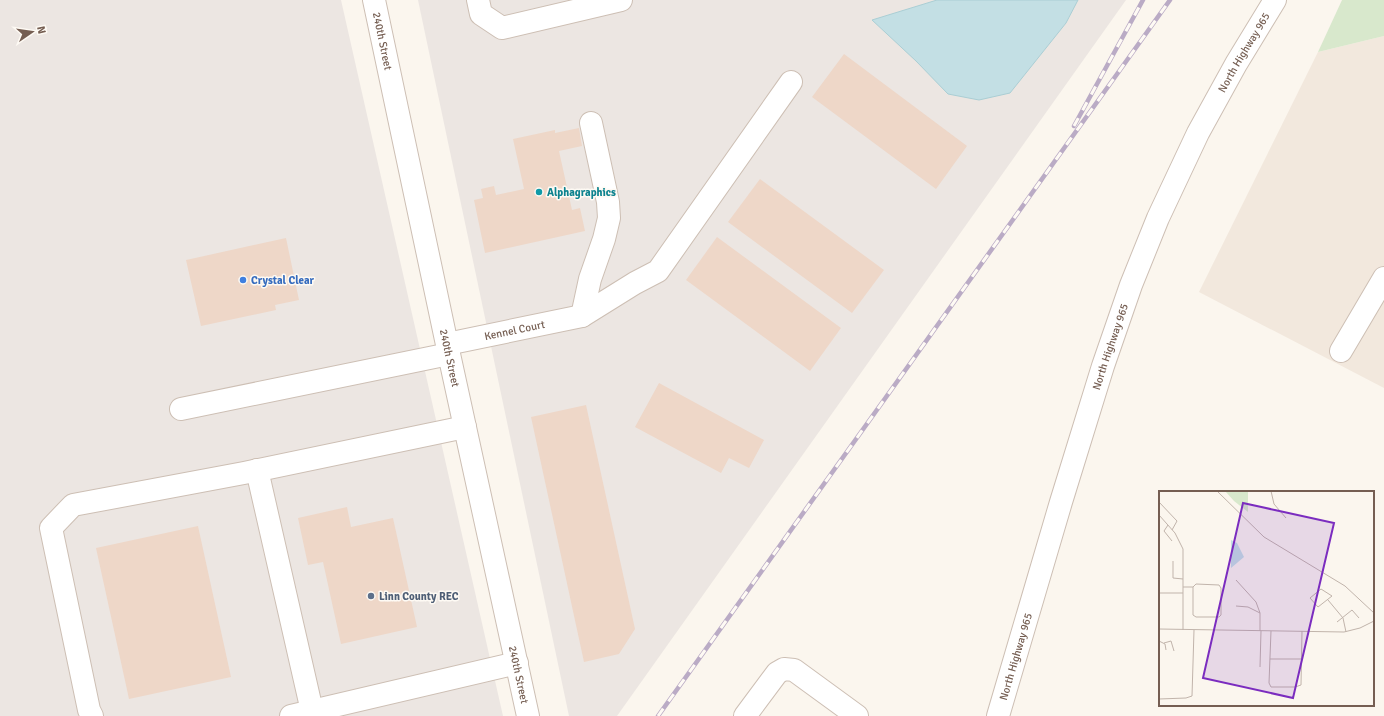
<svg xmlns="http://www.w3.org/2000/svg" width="1384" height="716" viewBox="0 0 1384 716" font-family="Signika,sans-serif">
<rect width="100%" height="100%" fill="#fbf6ee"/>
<polygon fill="#f2e8dd" points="1384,36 1384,388 1199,292 1318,52"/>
<g fill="#ece6e2">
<polygon points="0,0 341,0 503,716 0,716"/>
<polygon points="418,0 1126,0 617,716 569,716"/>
</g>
<polygon fill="#d8e8cc" points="1342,0 1384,0 1384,36 1318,52"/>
<polygon fill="#c3dfe4" stroke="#aaced4" points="937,0 1078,0 1066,23 1010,93 979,100 948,94 916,61 872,20"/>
<g fill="#eed7c8">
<polygon points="844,54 967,146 936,189 812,97"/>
<polygon points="579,128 582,146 559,151 572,210 580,208 585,231 485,253 474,200 483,198 481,189 494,186 496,195 524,189 513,139 555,130 555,133"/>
<polygon points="760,179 884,270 852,313 728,222"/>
<polygon points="717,237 841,328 810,371 686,280"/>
<polygon points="286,238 299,300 275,305 276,310 201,326 186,260"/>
<polygon points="659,383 764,440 749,468 729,458 721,473 635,427"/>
<polygon points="586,405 635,629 619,654 584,662 531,417"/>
<polygon points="347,507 351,527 393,518 417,627 341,644 323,562 308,565 298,518"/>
<polygon points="198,526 231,677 129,699 96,548"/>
</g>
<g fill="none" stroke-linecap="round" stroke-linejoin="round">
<defs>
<g id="minor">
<path id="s1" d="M374,0l75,354 79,362"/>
<polyline points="478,0 481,14 502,28 621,0"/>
<polyline points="582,316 590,279 604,239 609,218 608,202 591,123"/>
<path id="s2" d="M447,344l135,-28 53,-33 23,-12 133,-189"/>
<polyline points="1341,351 1384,278"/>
<polyline points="181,409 449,354"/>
<polyline points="257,470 312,711"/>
<polyline points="92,716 89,710 51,528 73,505 244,473 465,427"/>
<polyline points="291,716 517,663"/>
<polyline points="745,716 777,673 784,669 794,670 857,716"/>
<path id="s3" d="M998,716l63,-214 42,-136 28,-81 27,-67 40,-85 38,-69 39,-64"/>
</g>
</defs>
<use href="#minor" stroke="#cdbfb4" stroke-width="24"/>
<use href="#minor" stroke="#fff" stroke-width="22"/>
<defs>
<g id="rail">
<polyline points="1074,126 1143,0"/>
<polyline points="658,716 1170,0"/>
</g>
</defs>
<use href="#rail" stroke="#baabc5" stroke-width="4.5"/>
<use href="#rail" stroke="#fefaf4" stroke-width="3" stroke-dasharray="9" stroke-linecap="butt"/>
</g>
<circle fill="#0f9aa8" stroke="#fefaf4" stroke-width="1.5" cx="539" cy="192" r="4"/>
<circle fill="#3f7fe0" stroke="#fefaf4" stroke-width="1.5" cx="243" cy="280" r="4"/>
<circle fill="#5c6f8a" stroke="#fefaf4" stroke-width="1.5" cx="371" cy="596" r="4"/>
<g text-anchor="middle" stroke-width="3" stroke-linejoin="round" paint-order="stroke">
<g font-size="11" fill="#755e52" stroke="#fefaf4">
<text dy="4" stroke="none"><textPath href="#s1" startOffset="42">240th Street</textPath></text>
<text dy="4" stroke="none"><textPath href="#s3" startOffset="710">North Highway 965</textPath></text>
<text dy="4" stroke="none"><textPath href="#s2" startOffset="69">Kennel Court</textPath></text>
<text dy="4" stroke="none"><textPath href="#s3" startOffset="386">North Highway 965</textPath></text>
<text dy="4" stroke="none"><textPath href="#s1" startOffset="366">240th Street</textPath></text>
<text dy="4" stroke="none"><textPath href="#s3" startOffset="62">North Highway 965</textPath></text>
<text dy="4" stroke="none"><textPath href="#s1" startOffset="690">240th Street</textPath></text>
</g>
<g font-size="11" font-weight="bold" fill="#0d838f" stroke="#fefaf4" text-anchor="start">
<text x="547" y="196">Alphagraphics</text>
</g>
<g font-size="11" font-weight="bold" fill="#366cbe" stroke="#fefaf4" text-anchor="start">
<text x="251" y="284">Crystal Clear</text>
</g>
<g font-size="11" font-weight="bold" fill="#4e5e75" stroke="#fefaf4" text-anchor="start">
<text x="379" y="600">Linn County REC</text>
</g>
</g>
<g transform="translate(1159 491)">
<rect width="215" height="215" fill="#fbf6ee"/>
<path d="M66,0h23v21l-14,-11z" fill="#d8e8cc"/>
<path d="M72,49l6,3 7,14 -13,11z" fill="#c3dfe4"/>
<path fill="none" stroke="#c1b4ab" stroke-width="1" d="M58,0l47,46 81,49 29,27M112,0l3,13 12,14M0,11l18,19 -5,9M0,24l16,18 8,16v81M9,34l-4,6 8,10M14,70v17l10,1M77,89l20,22 4,11v18M24,96h10v28l3,2h23l2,-2v-27l-2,-3 -23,-1 -3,3M162,98l11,7 -14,11 -8,-9zM0,102h24M169,109l15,18 3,14M77,115l12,1 12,6M178,131l15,-12 7,8M0,138l185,3 16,-4 14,-7M112,140l-2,52 2,4h24l6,-2 1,-54M0,150l6,3 1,6M5,152l7,-2 3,10M111,168h32M101,176l1,-36M0,208l27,-1 6,-2 2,-66"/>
<path fill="#7b2cbf" fill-opacity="0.15" stroke="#7b2cbf" stroke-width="2" d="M84,12l91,20 -41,175 -90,-20z"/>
<rect width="215" height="215" fill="none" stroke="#755e52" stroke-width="2"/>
</g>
<g transform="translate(32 32) rotate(77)" stroke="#fefaf4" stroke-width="3" paint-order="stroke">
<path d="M0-3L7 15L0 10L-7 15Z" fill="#755e52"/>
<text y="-6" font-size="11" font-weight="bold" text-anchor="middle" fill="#755e52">N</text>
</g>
</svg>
